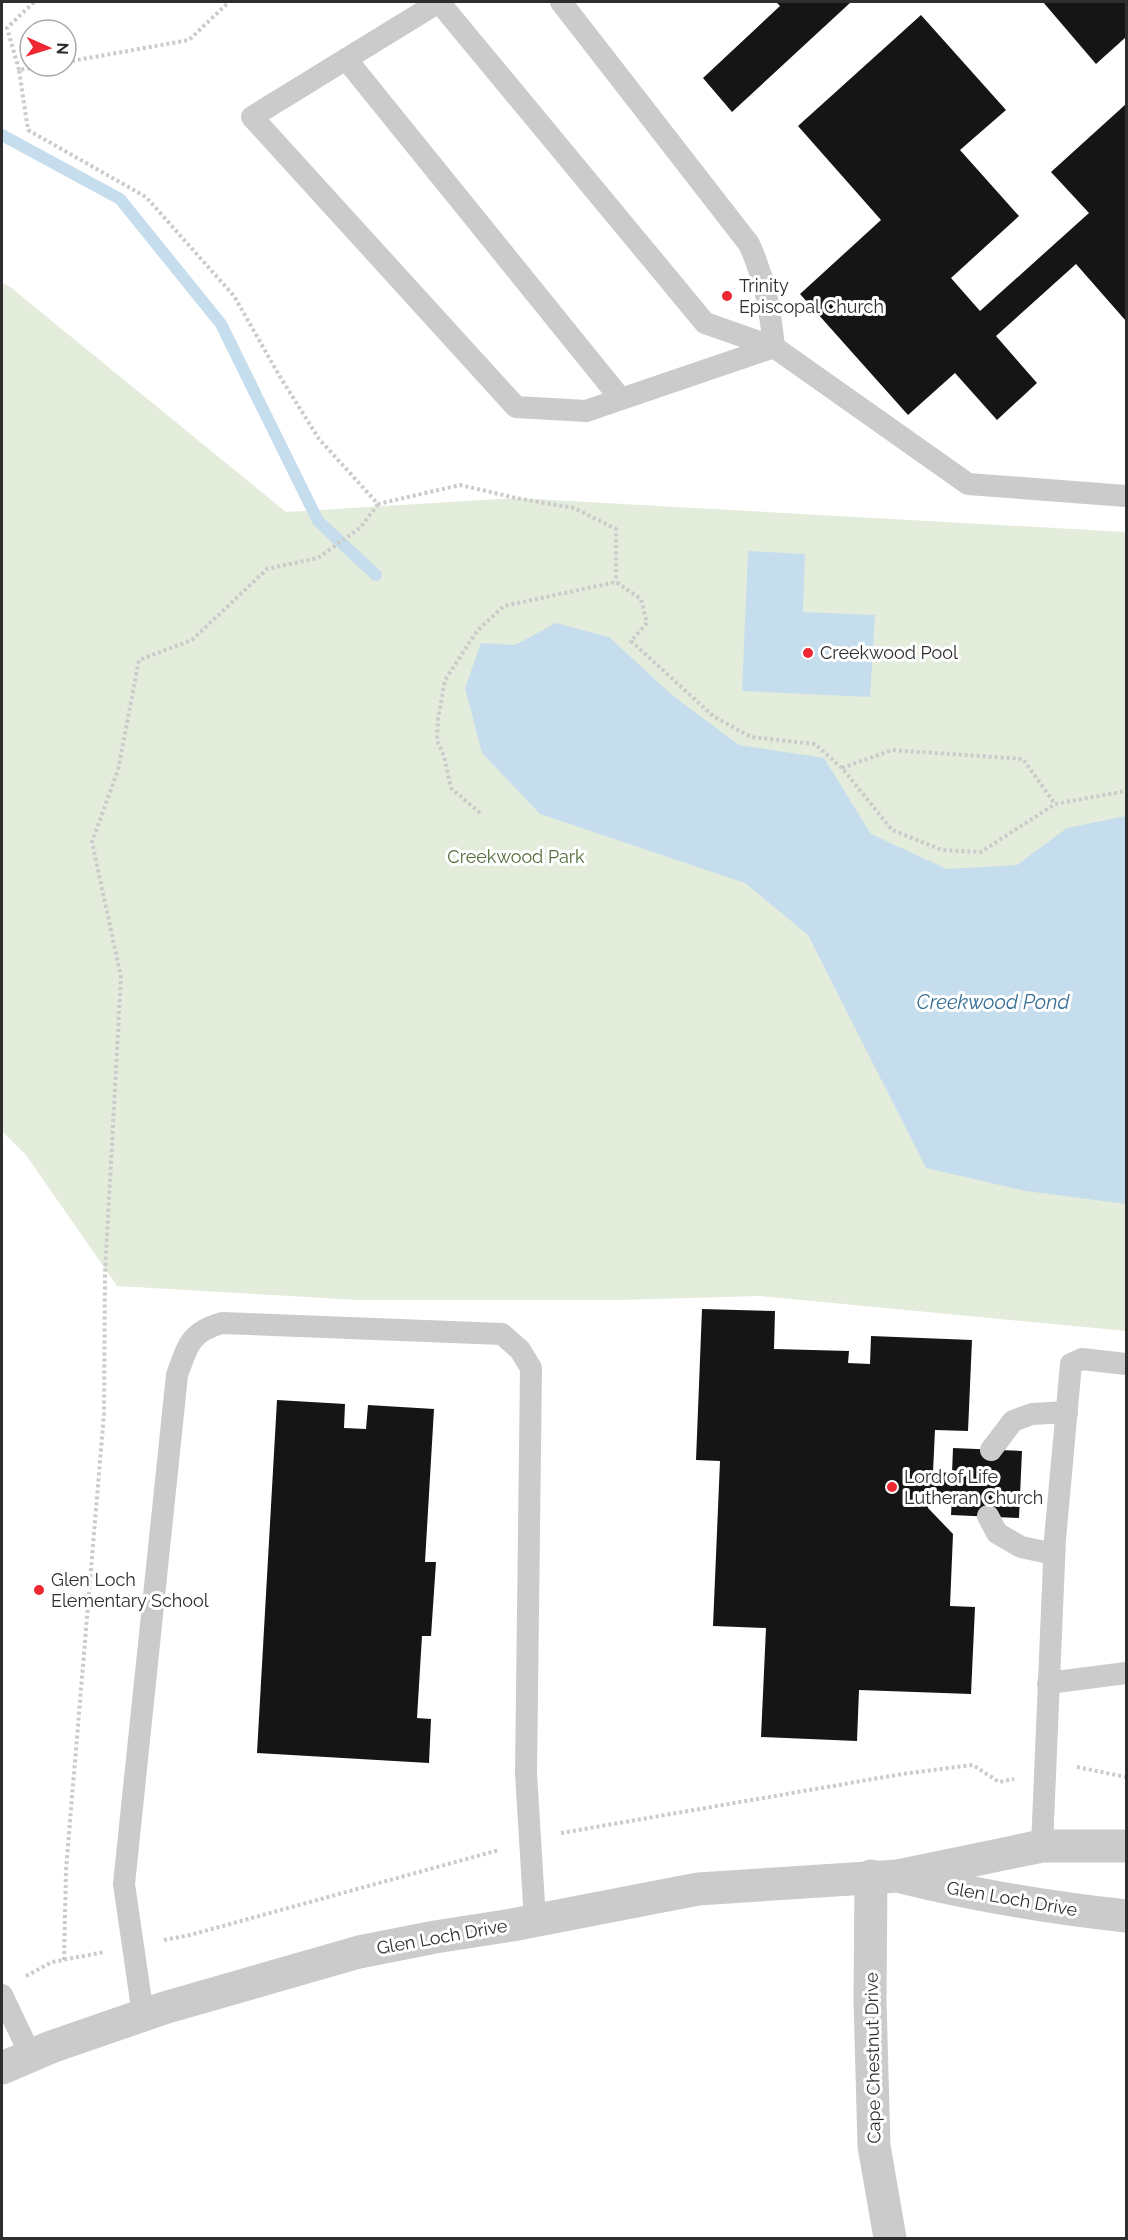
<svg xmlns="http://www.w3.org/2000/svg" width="1128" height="2240" viewBox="0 0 1128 2240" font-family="Raleway,sans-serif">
<rect width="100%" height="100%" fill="#fff"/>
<polygon fill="#e4eddb" points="2,283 9,286 286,512 516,498 1126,532 1126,1331 760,1296 619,1300 359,1300 117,1286 26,1155 2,1131"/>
<g fill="#c6dded">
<polygon points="748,551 805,554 803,612 875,615 870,697 742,691"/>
<polygon points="556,623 609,637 672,695 739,745 824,758 871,834 947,869 1017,865 1067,828 1126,816 1126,1204 1026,1191 926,1168 808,935 745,883 540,814 482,753 465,688 481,643 515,645"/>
</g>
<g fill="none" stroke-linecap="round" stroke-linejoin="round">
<polyline stroke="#c6dded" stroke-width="12" points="2,135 120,199 221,324 318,521 376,575"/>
</g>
<g fill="#151515">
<polygon points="776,2 851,2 732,112 703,78 780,6"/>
<polygon points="1043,2 1126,2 1126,37 1096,64"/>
<polygon points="921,15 1006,110 960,150 1019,216 951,278 980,311 1089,213 1051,172 1126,104 1126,321 1076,264 996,336 1037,383 997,420 955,373 908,415 800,294 881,220 798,126"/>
<polygon points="702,1309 775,1311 774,1349 849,1351 848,1363 870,1364 871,1336 972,1340 968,1431 935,1430 933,1472 952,1473 953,1448 1022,1451 1019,1518 951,1515 952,1496 929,1494 928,1508 953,1534 950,1606 975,1607 971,1694 859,1690 857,1741 761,1737 766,1628 713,1626 720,1461 696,1460"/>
<polygon points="277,1400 345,1404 344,1428 366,1429 368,1405 434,1409 425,1562 436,1562 431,1636 422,1636 417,1718 431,1719 429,1763 257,1753"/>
</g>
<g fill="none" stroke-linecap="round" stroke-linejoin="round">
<g stroke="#cbcbcb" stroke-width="4" stroke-dasharray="3 3" stroke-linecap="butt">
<polyline points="66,62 189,40 229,2"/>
<polyline points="42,66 19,70 28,130 146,197 234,296 279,375 319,439 378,504 460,485 516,498 574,508 616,529 616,582"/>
<polyline points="19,70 7,28 34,2"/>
<polyline points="842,768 892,750 1023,759 1055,804"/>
<polyline points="480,813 451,788 444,756 437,740 438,719 445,680 477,631 504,606 616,582 641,599 647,623 631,641 713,716 751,737 815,744 842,768 892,830 942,850 981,852 1055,804 1126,791"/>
<polyline points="1077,1767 1126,1777"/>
<polyline points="561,1833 902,1774 973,1765 999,1782 1014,1779"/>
<polyline points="164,1940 190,1935 499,1850"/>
<polyline points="64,1960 66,1870 104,1413 105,1273 121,977 92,842 118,770 139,660 192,640 267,569 318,558 360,528 378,504"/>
<polyline points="26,1976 52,1962 104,1952"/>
</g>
<g stroke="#cbcbcb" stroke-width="22">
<polyline points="439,2 705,323 774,347 968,484 1126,496"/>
<polyline points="439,2 252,117 516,407 586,411 774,347"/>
<path d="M561,2l188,242c16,35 21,65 25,103"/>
<polyline points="346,59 621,399"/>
<polyline points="991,1450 1013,1421 1032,1414 1067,1412"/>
<polyline points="988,1516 997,1533 1021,1547 1054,1554"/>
<polyline points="1048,1683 1126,1673"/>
<polyline points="1042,1846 1055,1539 1071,1364 1082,1359 1126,1364"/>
<polyline points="2,1995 31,2056"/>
<path d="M143,2015l-19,-131 53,-509c11,-30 13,-43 45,-52l280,11 18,16 11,18 -5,406 9,146"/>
</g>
<polyline stroke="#cbcbcb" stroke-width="33" points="871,1876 870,2000 874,2146 890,2238"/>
<g stroke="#cbcbcb" stroke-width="33">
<path d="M905,1878c74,18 147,30 221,38"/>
<polyline points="2,2068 51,2047 164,2008 359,1952 435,1937 512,1925 698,1889 898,1876 1042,1846 1126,1846"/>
</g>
</g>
<g fill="#ee2832" stroke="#fff" stroke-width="2">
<circle cx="727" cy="296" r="6"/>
<circle cx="808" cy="653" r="6"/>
<circle cx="892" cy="1487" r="6"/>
<circle cx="39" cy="1590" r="6"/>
</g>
<g text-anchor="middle" stroke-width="6" stroke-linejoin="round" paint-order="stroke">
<g font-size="18" fill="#2e2e2e" stroke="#fff" text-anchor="start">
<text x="739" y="292">Trinity<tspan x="739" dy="21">Episcopal Church</tspan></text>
<text x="820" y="659">Creekwood Pool</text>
<text x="904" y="1483">Lord of Life<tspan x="904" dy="21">Lutheran Church</tspan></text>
<text x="51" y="1586">Glen Loch<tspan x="51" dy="21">Elementary School</tspan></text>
</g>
<g font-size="18" fill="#506c39" stroke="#fff">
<text x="516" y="863">Creekwood Park</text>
</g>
<g font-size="18" fill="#2e2e2e" stroke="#fff">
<text transform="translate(1012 1899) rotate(10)" y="6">Glen Loch Drive</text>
<text transform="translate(442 1937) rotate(-10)" y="6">Glen Loch Drive</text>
<text transform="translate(873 2058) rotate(-91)" y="6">Cape Chestnut Drive</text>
</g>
<g font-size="20" font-style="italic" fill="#386f95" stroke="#fff">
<text x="993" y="1009">Creekwood Pond</text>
</g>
</g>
<rect width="1128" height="2240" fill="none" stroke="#2e2e2e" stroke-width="6"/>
<g transform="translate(48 48) rotate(93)"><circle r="28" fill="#ffffff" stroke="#ababab" stroke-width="1.5"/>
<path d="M0-4.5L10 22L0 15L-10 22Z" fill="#ee2832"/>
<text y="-9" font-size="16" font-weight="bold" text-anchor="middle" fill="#2e2e2e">N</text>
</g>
</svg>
